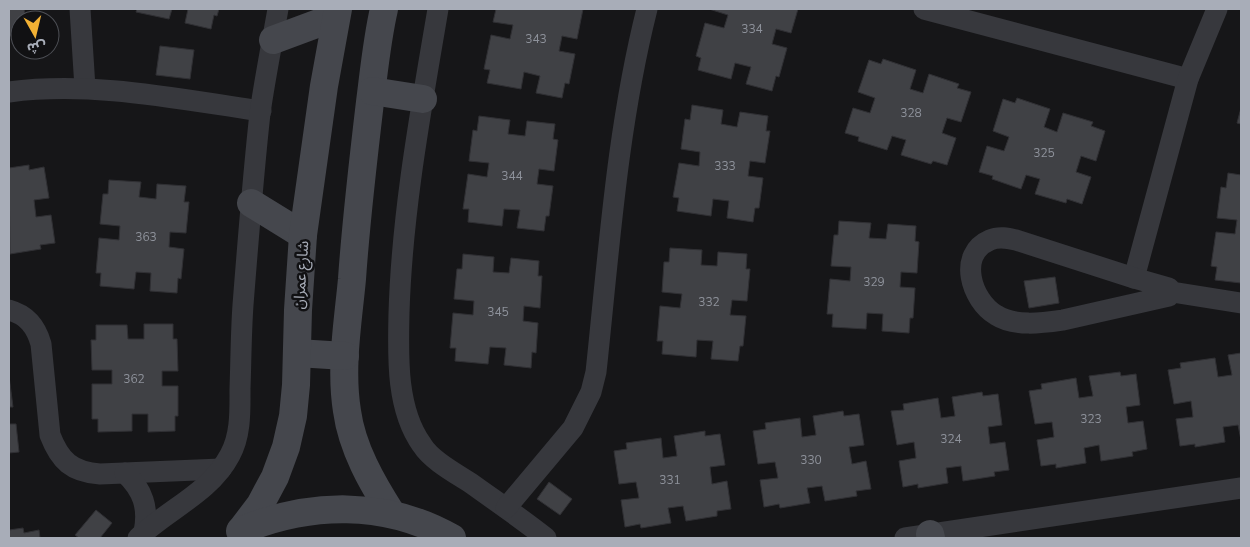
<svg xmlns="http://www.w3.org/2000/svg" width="1250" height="547" viewBox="0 0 1250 547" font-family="'Nunito Sans','Noto Sans Arabic',sans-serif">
<rect width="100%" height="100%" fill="#161618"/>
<g fill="#404145" stroke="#303034">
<polygon points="9,9 24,9 26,20 20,20 20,30 12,32 13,36 9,36"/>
<polygon points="137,9 172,9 169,19 136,12"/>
<polygon points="188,9 219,9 217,16 214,15 211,29 185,23"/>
<polygon points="496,9 583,9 577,39 562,36 559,51 575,54 569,84 565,83 562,98 536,93 540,76 524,72 521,89 487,83 490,70 484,69 491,35 510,39 513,25 493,22"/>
<polygon points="709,9 798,9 791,33 776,29 772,44 787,48 779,77 776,76 772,91 746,84 751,67 735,63 731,79 698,70 701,58 696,56 705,23 724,28 728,15"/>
<polygon points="160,46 194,50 190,79 156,75"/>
<polygon points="883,59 916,70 910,89 923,93 929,74 959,84 957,88 971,92 961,122 947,118 942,133 956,138 947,165 933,161 931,164 901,155 906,140 892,136 887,150 858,141 859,137 845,133 853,108 870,113 875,98 858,92 869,60 881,64"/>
<polygon points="1017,98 1050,109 1044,127 1057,132 1063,113 1093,122 1091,126 1105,131 1096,161 1081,156 1076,172 1091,177 1082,204 1067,199 1066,203 1035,194 1040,179 1026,175 1021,189 992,179 993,176 979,172 987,146 1004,151 1009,137 993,131 1003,99 1015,103"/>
<polygon points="692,105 723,110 721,124 737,127 740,112 768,116 766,131 770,131 765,163 750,161 748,176 763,178 759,208 755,208 753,222 727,218 729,201 713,199 711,216 677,211 679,198 673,197 679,163 699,166 700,152 681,149 685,119 690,120"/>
<polygon points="1241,108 1241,124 1237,123"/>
<polygon points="479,116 510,120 508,134 525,136 527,121 555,124 553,139 558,140 554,171 539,169 537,184 553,186 549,216 546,216 544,231 517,228 520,210 504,209 502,226 468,222 469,209 463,209 468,174 487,177 489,163 469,161 473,130 477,131"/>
<polygon points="29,165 29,170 44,167 49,198 34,200 36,217 51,215 55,243 40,245 41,249 10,254 9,168"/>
<polygon points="1228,173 1241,175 1241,283 1215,280 1217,267 1211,266 1216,232 1235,234 1237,220 1217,218 1221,187 1226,188"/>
<polygon points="109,180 141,182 139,197 156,199 157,184 186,186 184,202 189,202 186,233 170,232 169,247 184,249 181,279 178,278 177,293 150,291 151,273 136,272 134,289 100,286 101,273 96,273 99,238 119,240 120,226 100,224 103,194 108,194"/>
<polygon points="839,221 871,223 869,238 886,239 888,224 916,226 915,241 919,242 917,273 901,272 900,287 915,288 913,318 910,318 909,333 882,331 883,314 867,313 866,329 832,327 833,314 827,314 830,279 850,281 851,267 831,266 834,235 838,235"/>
<polygon points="670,248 702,250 701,265 717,266 718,252 747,254 746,269 750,269 747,301 732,300 730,315 746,316 743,346 740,346 738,361 711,359 713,341 697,340 696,357 662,354 663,341 657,341 660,306 680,308 682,294 662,292 664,262 669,262"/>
<polygon points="463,254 494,257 493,272 509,273 511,258 539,261 538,276 542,276 540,308 524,306 523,321 538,323 536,353 532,352 531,368 504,365 506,348 490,347 488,364 455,361 456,348 450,348 453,313 473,315 474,301 454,299 457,269 462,269"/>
<polygon points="1055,277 1059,303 1029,308 1024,281"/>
<polygon points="144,324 173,324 173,339 177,339 178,371 162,371 162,386 178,386 178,416 175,416 175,431 148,432 148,414 132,414 132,431 98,432 98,419 92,419 92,384 112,384 112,370 92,370 91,340 96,340 96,325 127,325 128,339 144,339"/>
<polygon points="1241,353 1241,440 1238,425 1223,427 1225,442 1195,447 1195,444 1180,446 1176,419 1193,417 1191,401 1174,404 1168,370 1181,368 1180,363 1215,358 1218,377 1232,375 1228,355"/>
<polygon points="1120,372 1121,376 1136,374 1140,405 1126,407 1128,423 1143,421 1147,449 1132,452 1133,456 1101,461 1099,445 1084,448 1086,463 1056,468 1056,464 1041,466 1037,440 1054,437 1052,422 1035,424 1029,391 1042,389 1041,384 1076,378 1079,398 1093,396 1089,376"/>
<polygon points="9,376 13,407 9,407"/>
<polygon points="982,392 983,396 998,394 1002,425 988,427 990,444 1005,442 1009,470 994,472 995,476 963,481 961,466 946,468 948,483 918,488 918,484 903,487 899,461 916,458 914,442 897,445 891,411 904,410 903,404 938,398 941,418 955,416 952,397"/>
<polygon points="843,411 844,416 859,414 864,445 849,447 852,464 866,461 871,489 856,491 857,496 825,501 822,486 807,488 810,503 780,508 779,504 764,507 760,480 778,478 775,462 758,464 753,431 766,429 765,423 800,418 802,437 816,435 813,416"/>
<polygon points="9,424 16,424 19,452 9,453"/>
<polygon points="705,431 705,436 720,434 725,465 710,467 712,484 727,481 731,509 717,511 717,516 686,521 683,506 668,508 671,523 641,528 640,524 625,527 621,500 639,498 636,482 619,484 614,451 627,449 626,443 661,438 663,458 677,456 674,436"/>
<polygon points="549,482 572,499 560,515 537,499"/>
<polygon points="96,510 112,523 100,538 79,538 75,535"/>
<polygon points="23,528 24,533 39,530 40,538 9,538 9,530"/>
</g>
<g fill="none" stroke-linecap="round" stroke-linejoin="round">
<g stroke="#37383d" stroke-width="21">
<polyline points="80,9 85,88"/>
<path d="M438,9c-17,101 -36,202 -39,304 -1,43 -3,96 23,132 10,16 35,29 50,39 25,18 50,35 74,54"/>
<polyline points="924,9 1188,79"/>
<path d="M9,92c84,-11 168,7 252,19"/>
<polyline points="1134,278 1188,79 1217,9"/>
<path d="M1172,292l-3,4 -106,24c-21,3 -48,7 -67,-5 -25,-15 -39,-61 -6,-75 9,-4 18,-2 26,0l118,38 35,10 3,4 69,11"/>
<path d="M9,310c18,5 27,16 32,34l9,91c10,26 22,37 50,39l121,-5"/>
<path d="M125,473c18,17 24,35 19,59"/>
<path d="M506,508l67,-80 18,-36 5,-20c13,-121 21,-244 51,-363"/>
<path d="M138,538c30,-29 72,-45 92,-83 11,-20 10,-44 10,-66 1,-28 1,-56 3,-84 5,-64 10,-128 17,-192 5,-35 12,-70 18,-104"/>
<polyline points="905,538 1241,488"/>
</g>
<g stroke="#45474d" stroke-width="28">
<path d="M384,9c-7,30 -10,62 -14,93 -7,59 -14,118 -18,177 -4,43 -12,88 -5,132 5,37 25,72 45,103"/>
<polyline points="273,40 335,17"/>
<polyline points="372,91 423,99"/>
<polyline points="251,203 303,235"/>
<polyline points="297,353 345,356"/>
<polyline points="241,530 260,505 275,477 286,447 293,416 296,385 298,310 303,235 324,86 338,9"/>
<path d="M240,531c69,-29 145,-31 212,7"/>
<polyline points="930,534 931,538"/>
</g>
</g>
<g text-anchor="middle" stroke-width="5" stroke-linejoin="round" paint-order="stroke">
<g font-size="12" fill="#8e929b">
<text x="752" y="33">334</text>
<text x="536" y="43">343</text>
<text x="911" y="117">328</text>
<text x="1044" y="157">325</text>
<text x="725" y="170">333</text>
<text x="512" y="180">344</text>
<text x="146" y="241">363</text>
<text x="874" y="286">329</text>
<text x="709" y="306">332</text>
<text x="498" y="316">345</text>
<text x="134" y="383">362</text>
<text x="1091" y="423">323</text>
<text x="951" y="443">324</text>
<text x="811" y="464">330</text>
<text x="670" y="484">331</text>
</g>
<g font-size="15" fill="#a8adb8" stroke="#111113">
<text transform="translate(301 275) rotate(-86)" y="5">شارع عمران</text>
</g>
</g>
<rect width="1250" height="547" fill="none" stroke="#a8adb8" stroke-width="20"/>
<g transform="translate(35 35) rotate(172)"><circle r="24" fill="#111113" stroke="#4d4f55"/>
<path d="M0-4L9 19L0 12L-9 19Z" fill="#f2b134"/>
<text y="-8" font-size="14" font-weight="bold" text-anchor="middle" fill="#a8adb8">ش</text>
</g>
</svg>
